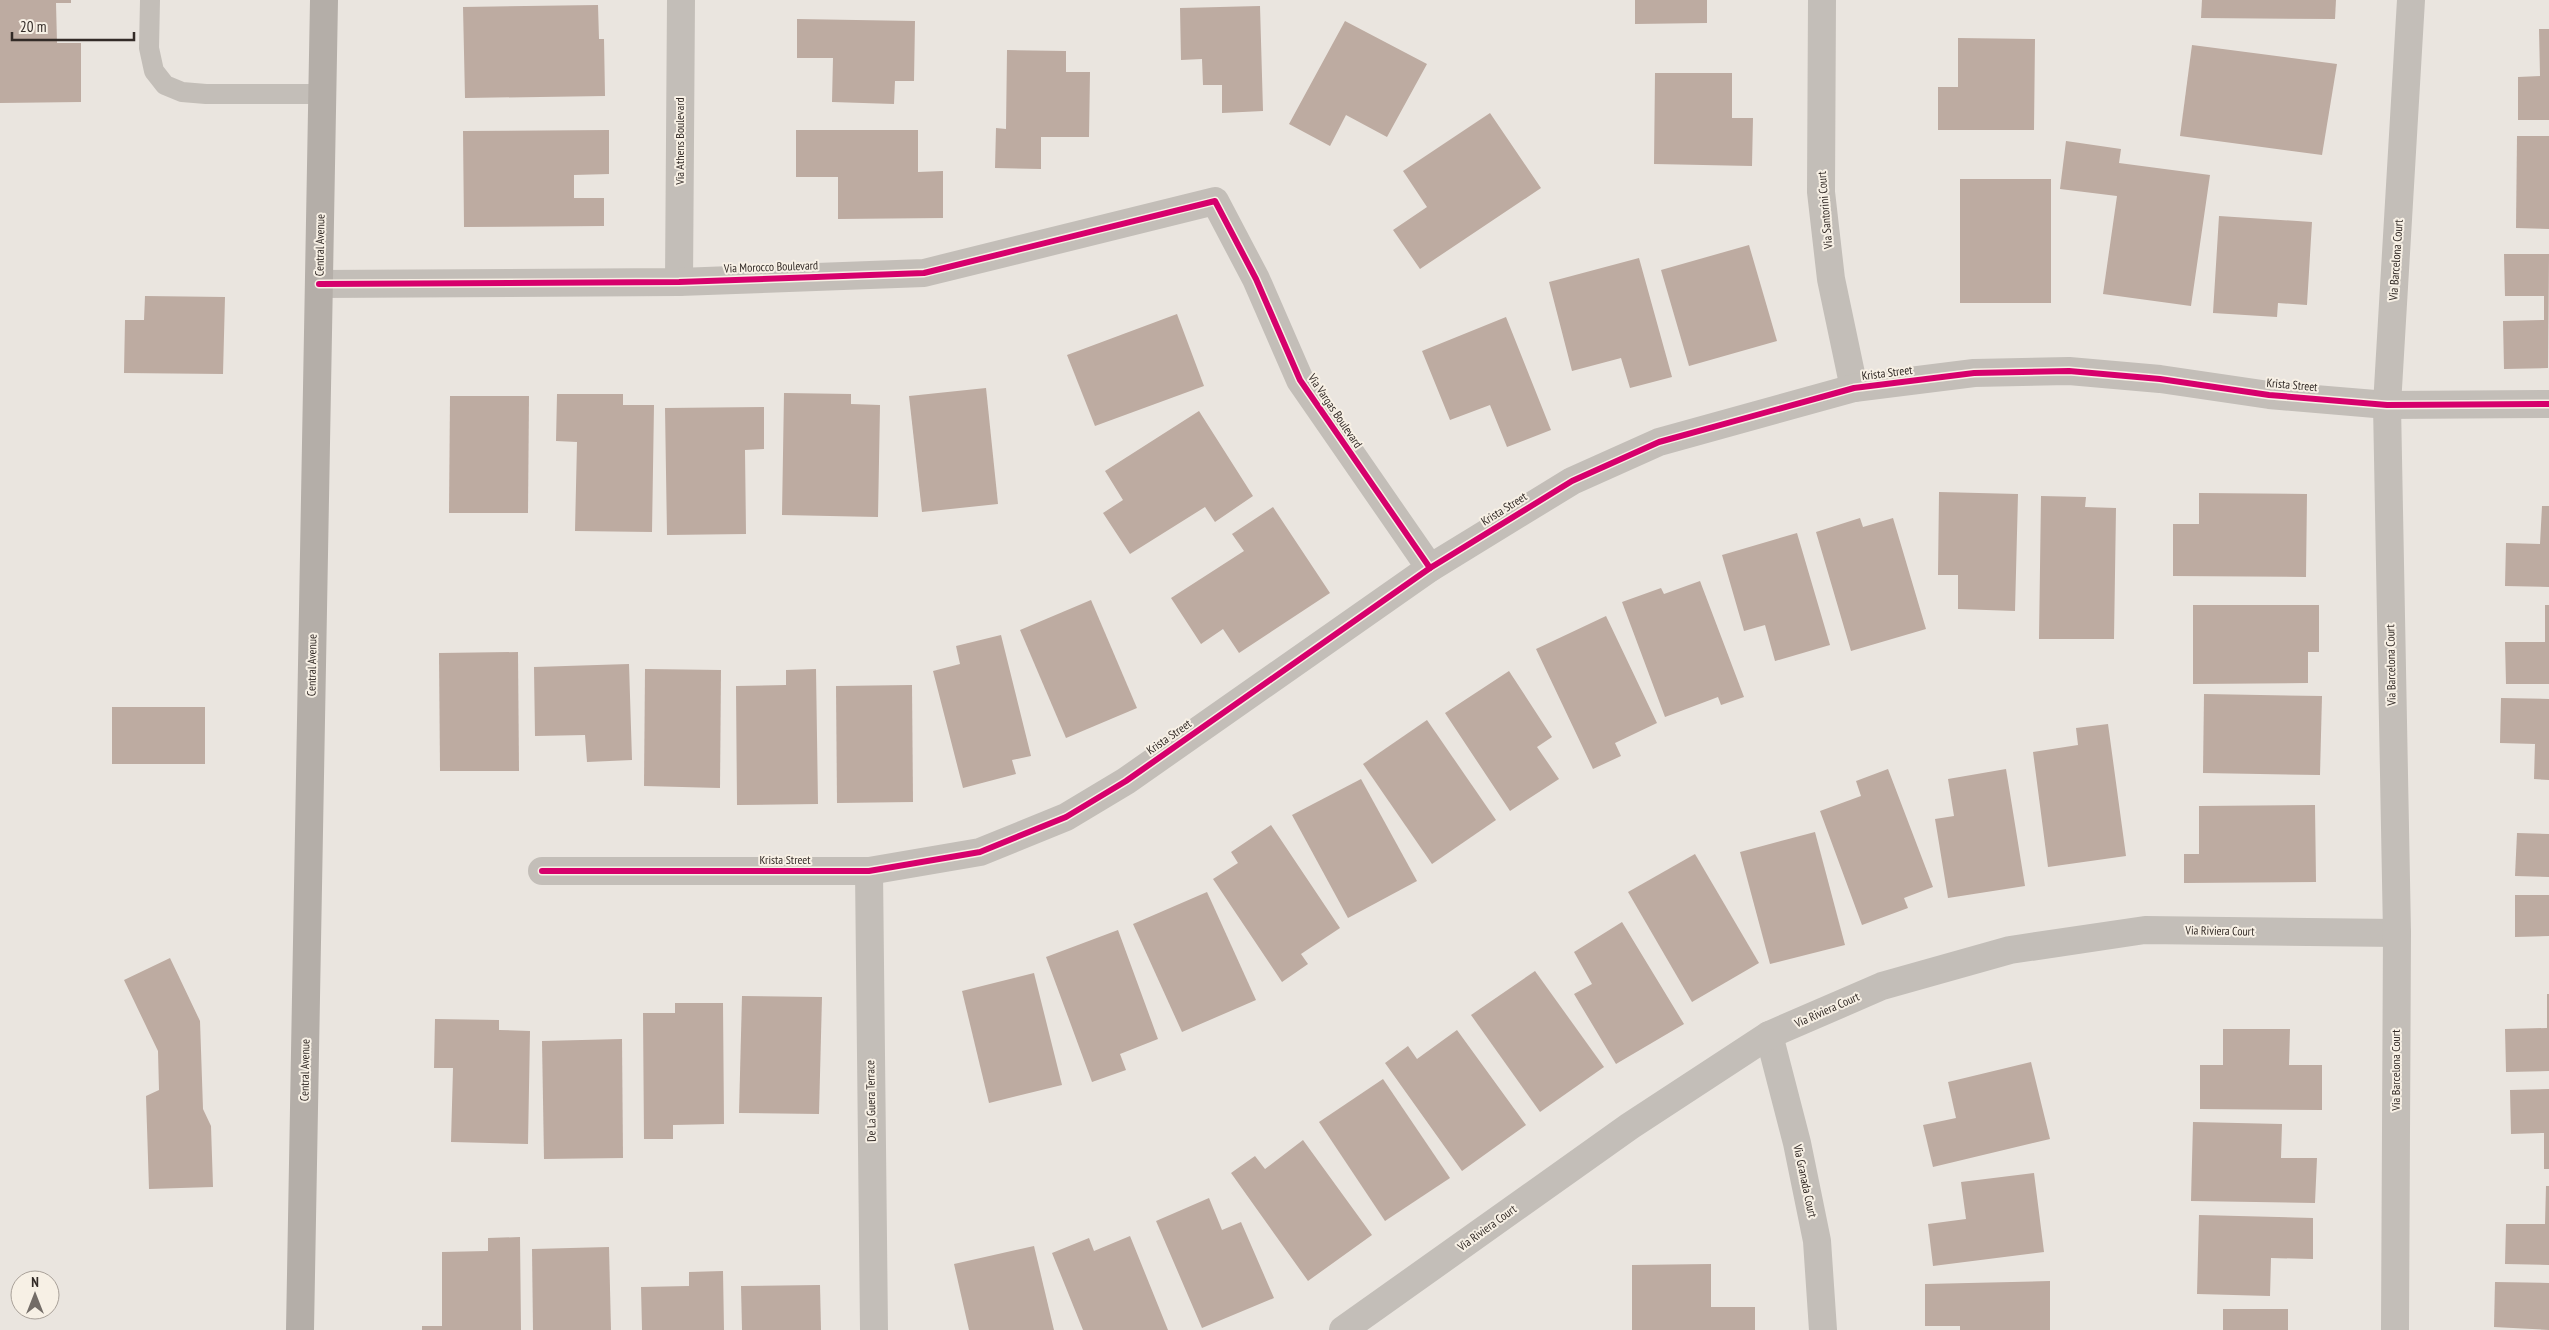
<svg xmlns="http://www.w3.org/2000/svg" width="2549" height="1330" viewBox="0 0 2549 1330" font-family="'PT Sans Narrow',sans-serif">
<rect width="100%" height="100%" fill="#eae5df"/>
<g fill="#bdaba1">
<polygon points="0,0 71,0 71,3 56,3 57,43 81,43 81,102 0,103"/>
<polygon points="1635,0 1707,0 1707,23 1635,24"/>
<polygon points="2202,0 2336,0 2335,19 2201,18"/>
<polygon points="598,5 599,39 604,39 605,96 465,98 463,7"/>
<polygon points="1260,6 1263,111 1222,113 1222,85 1203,85 1202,59 1181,60 1180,8"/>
<polygon points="797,19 915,21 914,81 895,81 894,104 832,102 833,58 797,58"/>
<polygon points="1345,21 1427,64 1387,137 1346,115 1330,146 1289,124"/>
<polygon points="2539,29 2549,29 2549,120 2518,120 2518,77 2540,76"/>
<polygon points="1958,38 2035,39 2034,130 1938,130 1938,87 1958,87"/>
<polygon points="2192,45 2337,64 2322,155 2180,136"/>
<polygon points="1007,50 1066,51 1066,72 1090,72 1089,137 1041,137 1041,169 995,168 996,128 1006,129"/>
<polygon points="1655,73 1732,73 1732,118 1753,118 1752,166 1654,164"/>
<polygon points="1490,113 1541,188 1420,269 1393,230 1427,207 1403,171"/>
<polygon points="609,130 609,174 574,175 574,198 604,198 604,226 464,227 463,131"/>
<polygon points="796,130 918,130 918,172 943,171 943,218 838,219 838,177 796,177"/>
<polygon points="2517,136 2549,136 2549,229 2516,228"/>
<polygon points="2066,141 2121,149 2119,163 2210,175 2191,306 2103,294 2117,196 2060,189"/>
<rect x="1960" y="179" width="91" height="124"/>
<polygon points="2219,216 2312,222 2307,305 2278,303 2277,317 2213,313"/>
<polygon points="1749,245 1777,341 1689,366 1661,270"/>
<polygon points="2504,254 2549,254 2548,368 2504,369 2503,321 2544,320 2544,296 2505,296"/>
<polygon points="1639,258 1672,377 1630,388 1621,358 1572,371 1549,282"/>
<polygon points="145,296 225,297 223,374 124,373 125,320 144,320"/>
<polygon points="1177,314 1204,386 1095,426 1067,355"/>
<polygon points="1506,317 1551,430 1507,447 1490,405 1450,420 1422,351"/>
<polygon points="986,388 998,504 922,512 909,396"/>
<polygon points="784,393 851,394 851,404 880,405 878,517 782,515"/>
<polygon points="557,394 623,394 623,405 654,405 652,532 575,531 577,442 556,441"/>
<polygon points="450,396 529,396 528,513 449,513"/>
<polygon points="764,407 764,449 745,450 746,534 667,535 665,408"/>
<polygon points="1199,411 1253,496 1215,522 1205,507 1130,554 1103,513 1123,500 1105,471"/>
<polygon points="1939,492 2018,494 2015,611 1958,609 1958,575 1938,575"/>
<polygon points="2199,493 2307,494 2306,577 2173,576 2173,524 2199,524"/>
<polygon points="2041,496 2086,497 2085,507 2116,508 2114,639 2039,639"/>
<polygon points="2542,506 2549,506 2549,587 2505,586 2506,543 2540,544"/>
<polygon points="1273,507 1330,593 1239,653 1223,629 1201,644 1171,598 1244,551 1232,534"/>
<polygon points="1860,518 1863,527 1893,518 1926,629 1851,651 1816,532"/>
<polygon points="1797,533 1830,645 1775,661 1765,625 1744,631 1722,555"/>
<polygon points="1700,581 1744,697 1721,705 1718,697 1665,717 1622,602 1661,588 1664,594"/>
<polygon points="1091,600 1137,708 1066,738 1020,630"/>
<polygon points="2193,605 2319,605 2319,652 2308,652 2308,683 2193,684"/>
<polygon points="2545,605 2549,605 2549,684 2506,684 2505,642 2545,642"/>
<polygon points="1606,616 1657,723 1615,743 1621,756 1593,769 1536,649"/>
<polygon points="1001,635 1031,756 1012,760 1016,774 963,788 933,671 960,664 956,646"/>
<polygon points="518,652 519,771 440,771 439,653"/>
<polygon points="629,664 632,760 587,762 585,735 535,736 534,667"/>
<polygon points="645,669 721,670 720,788 644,786"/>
<polygon points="816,669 818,804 737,805 736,686 786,685 786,670"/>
<polygon points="1509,671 1552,737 1537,747 1559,779 1510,811 1445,713"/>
<polygon points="912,685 913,802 837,803 836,686"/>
<polygon points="2204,694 2322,696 2320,775 2203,773"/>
<polygon points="2501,698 2549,699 2549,780 2534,779 2535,744 2500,743"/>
<rect x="112" y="707" width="93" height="57"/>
<polygon points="1427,720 1496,820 1432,864 1363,764"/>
<polygon points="2108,724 2126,856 2048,867 2033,752 2078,745 2076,728"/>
<polygon points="1888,769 1933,887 1904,898 1908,908 1862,925 1820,811 1861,796 1856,781"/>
<polygon points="2006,769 2025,886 1948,898 1935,819 1954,816 1948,779"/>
<polygon points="1361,779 1417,881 1348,918 1292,815"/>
<polygon points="2315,805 2316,882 2184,883 2184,854 2199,854 2199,806"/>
<polygon points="1271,825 1340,928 1301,954 1308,964 1282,982 1213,879 1238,863 1231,852"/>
<polygon points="1815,832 1845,945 1770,964 1740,852"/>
<polygon points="2517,833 2549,834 2549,877 2515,876"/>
<polygon points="1695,854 1759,963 1692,1002 1628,892"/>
<polygon points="1207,892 1256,1000 1182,1032 1133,924"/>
<polygon points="2515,895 2549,895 2549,936 2515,937"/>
<polygon points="1622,922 1684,1024 1616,1064 1574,994 1592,984 1574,952"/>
<polygon points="1118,930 1158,1039 1120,1054 1126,1070 1092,1082 1046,957"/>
<polygon points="170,958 200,1021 203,1109 211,1126 213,1187 149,1189 146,1096 159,1090 158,1051 124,980"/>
<polygon points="1535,971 1604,1067 1540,1112 1471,1015"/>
<polygon points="1034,973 1062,1085 989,1103 962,991"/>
<polygon points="2547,994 2549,994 2549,1071 2506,1072 2505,1029 2547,1028"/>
<polygon points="742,996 822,997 819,1114 739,1113"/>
<polygon points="675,1003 723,1003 724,1124 673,1125 673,1139 644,1139 643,1013 675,1013"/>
<polygon points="435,1019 499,1020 499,1030 530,1031 528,1144 451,1142 453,1068 434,1068"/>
<polygon points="2223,1029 2290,1029 2289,1065 2322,1065 2322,1110 2200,1109 2200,1065 2223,1065"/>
<polygon points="1457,1030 1526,1125 1462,1171 1385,1063 1408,1046 1417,1059"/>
<polygon points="622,1039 623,1158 544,1159 542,1041"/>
<polygon points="2031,1062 2050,1139 1933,1167 1923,1125 1956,1118 1948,1082"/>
<polygon points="1383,1079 1450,1178 1385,1221 1319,1122"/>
<polygon points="2549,1089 2549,1169 2544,1169 2544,1133 2511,1134 2510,1090"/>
<polygon points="2193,1122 2282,1124 2281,1158 2317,1158 2315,1203 2191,1201"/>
<polygon points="1303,1140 1372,1235 1308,1281 1231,1173 1255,1156 1265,1169"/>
<polygon points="2034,1173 2044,1252 1933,1266 1928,1224 1966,1219 1961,1182"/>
<polygon points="2546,1186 2549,1186 2549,1265 2505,1264 2506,1224 2545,1224"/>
<polygon points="1209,1198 1222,1230 1241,1222 1274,1298 1202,1328 1156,1221"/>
<polygon points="2199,1215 2313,1218 2313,1259 2271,1258 2270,1296 2197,1294"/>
<polygon points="1130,1236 1168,1330 1083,1330 1052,1253 1089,1238 1094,1251"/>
<polygon points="520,1237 521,1330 422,1330 422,1326 442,1326 442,1252 488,1251 488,1238"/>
<polygon points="1034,1246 1054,1330 969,1330 954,1264"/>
<polygon points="609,1247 611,1330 533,1330 532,1249"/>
<polygon points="1711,1264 1711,1307 1755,1307 1755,1330 1632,1330 1632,1265"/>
<polygon points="723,1271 724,1330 642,1330 641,1287 689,1286 689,1272"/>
<polygon points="2050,1281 2050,1330 1960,1330 1960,1326 1925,1326 1925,1284"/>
<polygon points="2495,1282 2549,1283 2549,1330 2494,1327"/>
<polygon points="820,1285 821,1330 742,1330 741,1286"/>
<rect x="2223" y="1309" width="65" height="21"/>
</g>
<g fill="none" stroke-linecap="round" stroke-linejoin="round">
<polyline stroke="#c3beb8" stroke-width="20" points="150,0 149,48 154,71 165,85 182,92 206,94 324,94"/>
<g stroke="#c3beb8" stroke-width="28">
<polyline points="1822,0 1821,192 1831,279 1854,388"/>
<polyline points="679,282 681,0"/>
<polyline points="319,284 679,282 924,273 1215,201 1256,279 1300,380 1430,568"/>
<polyline points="542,871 869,871 980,852 1066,817 1126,781 1430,568 1572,481 1659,442 1854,388 1974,373 2069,371 2160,379 2269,395 2387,405 2549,404"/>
<polyline points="869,871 874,1330"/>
<polyline points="1769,1035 1797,1143 1817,1241 1823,1330"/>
<polyline points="1343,1330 1630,1126 1769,1035 1882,986 2010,950 2145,930 2397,933"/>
<polyline points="2395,1330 2397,933 2387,405 2411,0"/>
</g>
<polyline stroke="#b4aea8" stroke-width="28" points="300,1330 324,0"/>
<defs>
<g id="cycleway">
<polyline points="319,284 679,282 924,273 1215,201 1256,279 1300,380 1430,568"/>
<polyline points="542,871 869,871 980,852 1066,817 1126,781 1430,568 1572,481 1659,442 1854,388 1974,373 2069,371 2160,379 2269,395 2387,405 2549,404"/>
</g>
</defs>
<use href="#cycleway" stroke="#f7f0e5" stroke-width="9"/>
<use href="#cycleway" stroke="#d6006c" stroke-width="6"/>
</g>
<g text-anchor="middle" stroke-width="4" stroke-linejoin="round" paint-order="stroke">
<g font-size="12" fill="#332b27" stroke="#f7f0e5">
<text transform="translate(680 141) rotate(-90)" y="4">Via Athens Boulevard</text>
<text transform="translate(1825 210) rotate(-95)" y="4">Via Santorini Court</text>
<text transform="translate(320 245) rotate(-89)" y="4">Central Avenue</text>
<text transform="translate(2396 260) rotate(-86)" y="4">Via Barcelona Court</text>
<text transform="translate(771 267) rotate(-2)" y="4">Via Morocco Boulevard</text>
<text transform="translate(1887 373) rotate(-7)" y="4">Krista Street</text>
<text transform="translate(2292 385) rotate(5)" y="4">Krista Street</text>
<text transform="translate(1335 411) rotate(56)" y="4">Via Vargas Boulevard</text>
<text transform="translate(1504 509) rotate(-32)" y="4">Krista Street</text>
<text transform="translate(312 665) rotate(-89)" y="4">Central Avenue</text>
<text transform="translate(2391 665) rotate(-91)" y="4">Via Barcelona Court</text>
<text transform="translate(1169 737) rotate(-35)" y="4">Krista Street</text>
<text x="785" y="864">Krista Street</text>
<text transform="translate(2220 931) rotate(1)" y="4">Via Riviera Court</text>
<text transform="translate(1827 1010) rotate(-24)" y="4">Via Riviera Court</text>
<text transform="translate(305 1070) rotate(-89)" y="4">Central Avenue</text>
<text transform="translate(2396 1070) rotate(-90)" y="4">Via Barcelona Court</text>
<text transform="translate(871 1101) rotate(-91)" y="4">De La Guera Terrace</text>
<text transform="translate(1805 1181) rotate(78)" y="4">Via Granada Court</text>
<text transform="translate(1487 1228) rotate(-36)" y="4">Via Riviera Court</text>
</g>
</g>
<g transform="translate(35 1295)"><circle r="24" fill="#f7f0e5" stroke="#a9a199"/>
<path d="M0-4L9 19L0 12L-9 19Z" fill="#736c67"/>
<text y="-8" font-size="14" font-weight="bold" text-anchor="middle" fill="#332b27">N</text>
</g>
<path d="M12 32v8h122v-8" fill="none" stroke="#332b27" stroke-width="2.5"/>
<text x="20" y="32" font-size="15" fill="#332b27" stroke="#f7f0e5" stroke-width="4" paint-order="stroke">20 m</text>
</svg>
